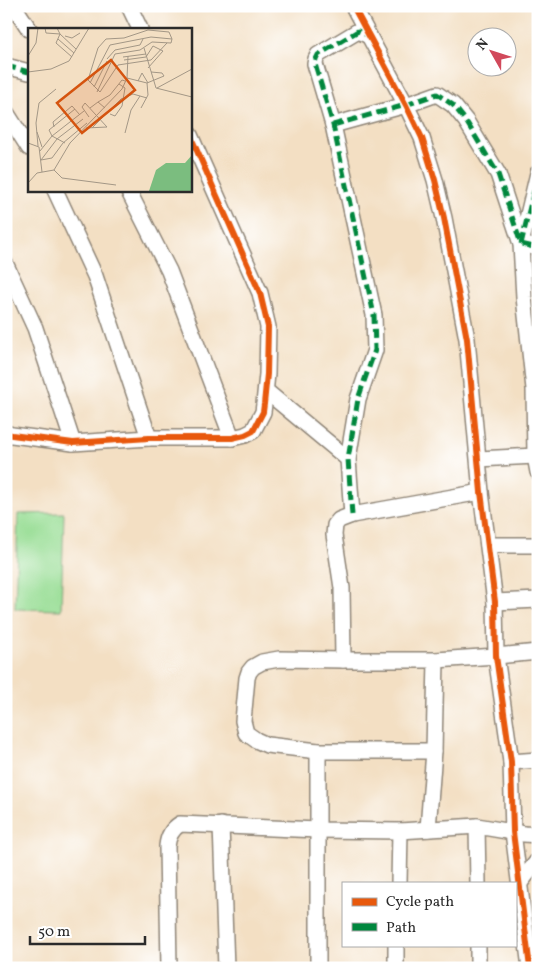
<svg xmlns="http://www.w3.org/2000/svg" width="544" height="974" viewBox="0 0 544 974" font-family="Vollkorn,serif">
<rect width="100%" height="100%" fill="#fff"/>
<filter id="ink" filterUnits="userSpaceOnUse"><feTurbulence type="fractalNoise" baseFrequency=".02" numOctaves="2"/><feDisplacementMap in="SourceGraphic" scale="10" xChannelSelector="R" yChannelSelector="G"/><feConvolveMatrix kernelMatrix="1 2 1 2 8 2 1 2 1" color-interpolation-filters="sRGB"/></filter>
<filter id="wash" filterUnits="userSpaceOnUse"><feTurbulence type="fractalNoise" baseFrequency=".0096" numOctaves="4" result="noise"/><feDisplacementMap in="SourceGraphic" scale="20" xChannelSelector="R" yChannelSelector="G"/><feGaussianBlur stdDeviation="1.12" result="paint"/><feColorMatrix in="noise" values="0 0 0 0 0 0 0 0 0 0 0 0 0 0 0 0 0 1.4 0 .05"/><feComposite in="paint" operator="in"/></filter>
<g filter="url(#wash)">
<rect width="100%" height="100%" fill="#f3dfc3"/>
<polygon fill="#9ade96" stroke="#628460" points="64,513 61,610 15,609 18,514"/>
</g>
<g filter="url(#ink)">
<g fill="none" stroke-linecap="round" stroke-linejoin="round">
<defs>
<g id="street">
<polyline points="14,6 29,29"/>
<polyline points="129,6 140,29"/>
<polyline points="353,6 406,105 422,138 435,180 444,218 467,339 481,492 495,602 496,656 511,762 513,832 530,968"/>
<polyline points="6,66 29,72"/>
<polyline points="6,112 29,148"/>
<polyline points="333,125 406,105 437,94 453,105 466,121 498,174 521,244 538,248"/>
<polyline points="538,173 521,244 524,297 534,389 535,456 538,472"/>
<polyline points="55,190 95,276 149,438"/>
<polyline points="128,190 169,271 232,438"/>
<polyline points="6,265 35,328 73,443"/>
<polyline points="266,391 348,459"/>
<polyline points="6,433 12,435 73,443 149,438 232,438 245,435 253,431 263,412 264,404 267,374 268,327 260,293 190,135"/>
<polyline points="479,459 535,456"/>
<polyline points="352,515 348,459 358,399 375,350 374,315 333,125 315,64 316,59 318,55 358,31 369,36"/>
<polyline points="488,545 538,545"/>
<polyline points="495,602 538,600"/>
<polyline points="343,660 342,588 334,535 335,525 339,520 352,515 481,492"/>
<polyline points="434,751 318,751 267,745 256,740 246,733 243,721 247,678 249,672 253,667 262,662 279,659 343,660 436,660 496,656 538,652"/>
<polyline points="511,762 538,760"/>
<polyline points="221,825 226,968"/>
<polyline points="477,826 478,883"/>
<polyline points="428,829 434,751 436,660"/>
<polyline points="399,883 400,831"/>
<polyline points="520,883 538,860"/>
<polyline points="478,945 478,968"/>
<path d="M169,968l-2,-122c1,-10 5,-17 13,-22l138,6 82,1 77,-5 47,8 14,1"/>
<polyline points="318,968 318,751"/>
<polyline points="396,968 396,945"/>
</g>
</defs>
<use href="#street" stroke="#8f8577" stroke-width="18"/>
<use href="#street" stroke="#fff" stroke-width="15"/>
<g stroke="#00873e" stroke-width="5" stroke-dasharray="10 5" stroke-linecap="butt">
<polyline points="6,66 29,72"/>
<polyline points="333,125 406,105 437,94 453,105 466,121 498,174 521,244 538,248"/>
<polyline points="521,244 538,173"/>
<polyline points="352,515 348,459 358,399 375,350 374,315 333,125 315,64 316,59 318,55 358,31 369,36"/>
</g>
<defs>
<g id="cycleway">
<polyline points="353,6 406,105 422,138 435,180 444,218 467,339 481,492 495,602 496,656 511,762 513,832 530,968"/>
<polyline points="6,433 12,435 73,443 149,438 232,438 245,435 253,431 263,412 264,404 267,374 268,327 260,293 190,135"/>
</g>
</defs>
<use href="#cycleway" stroke="#fff" stroke-width="9"/>
<use href="#cycleway" stroke="#e8590c" stroke-width="6"/>
</g>
</g>
<g transform="translate(28 28)">
<rect width="164" height="164" fill="#f3dfc3"/>
<path d="M164,127v36h-43l7,-21 10,-7h19z" fill="#7bbd7f"/>
<path fill="none" stroke="#a39786" stroke-width="1" d="M17,0l1,5 14,1M29,0l3,6 -4,9 16,14M32,6l16,15M37,8l7,2 8,-5M30,11l16,14M139,15l-16,17 -33,5 -18,27 -12,-12 10,-32 8,-9 18,-1 24,-8 21,2 3,7M116,20l12,40 36,9M0,28l8,-13 2,-15M95,29l23,-3M118,29l7,-11 10,5 -15,17M79,31l8,-9 25,-5 3,-6M96,32l22,-3M0,44l23,-3 18,-8 20,-33M99,50l20,5 17,-7 -2,-3 -11,-1M110,53l4,-8 6,10M62,55l20,-38 41,-8 21,2M66,59l13,-26M129,60l35,-19M69,64l18,-38 25,-4 12,-8 19,1 1,-4M70,74l12,-7 12,-15 3,1M62,80l8,-6 7,6M113,80l7,-13 -1,-12M82,86l5,2 7,-10 3,-18 -6,-4M26,99l-1,-5 19,-16 8,9M58,100l21,-1 -22,-24 -3,4 7,10M64,100l29,-29 12,-5 14,4M9,104l5,15M97,105l6,-23 9,-14M0,115l11,4 3,25M37,115l-13,-7 -3,-6 26,-21M10,118l-2,-23 3,-20 17,-14M12,123l12,-15 32,-25M13,132l11,-2 11,-15 24,-20M13,132l16,-21 26,-20M26,142l16,-27 52,-54 5,-11 1,-22M26,142l8,8 54,7M0,155l9,-10 17,-3"/>
<path fill="#d5540f" fill-opacity="0.15" stroke="#d5540f" stroke-width="2.5" d="M83,32l24,30 -53,43 -25,-30z"/>
<rect width="164" height="164" fill="none" stroke="#2b2b2b" stroke-width="2.5"/>
</g>
<rect width="544" height="974" fill="none" stroke="#fff" stroke-width="25"/>
<rect x="342" y="882" width="175" height="65" fill="#ffffff" stroke="#aaaaaa"/>
<rect x="352" y="898" width="25" height="8" fill="#e8590c" stroke="#aaaaaa"/>
<text x="386" y="906" font-size="15" fill="#2b2b2b">Cycle path</text>
<rect x="352" y="923" width="25" height="8" fill="#00873e" stroke="#aaaaaa"/>
<text x="386" y="932" font-size="15" fill="#2b2b2b">Path</text>
<g transform="translate(492 52) rotate(309)"><circle r="24" fill="#ffffff" stroke="#aaaaaa"/>
<path d="M0-4L9 19L0 12L-9 19Z" fill="#d1495b"/>
<text y="-8" font-size="14" font-weight="bold" text-anchor="middle" fill="#2b2b2b">N</text>
</g>
<path d="M30 936v8h115v-8" fill="none" stroke="#2b2b2b" stroke-width="2.5"/>
<text x="38" y="936" font-size="15" fill="#2b2b2b" stroke="#ffffff" stroke-width="4" paint-order="stroke">50 m</text>
</svg>
